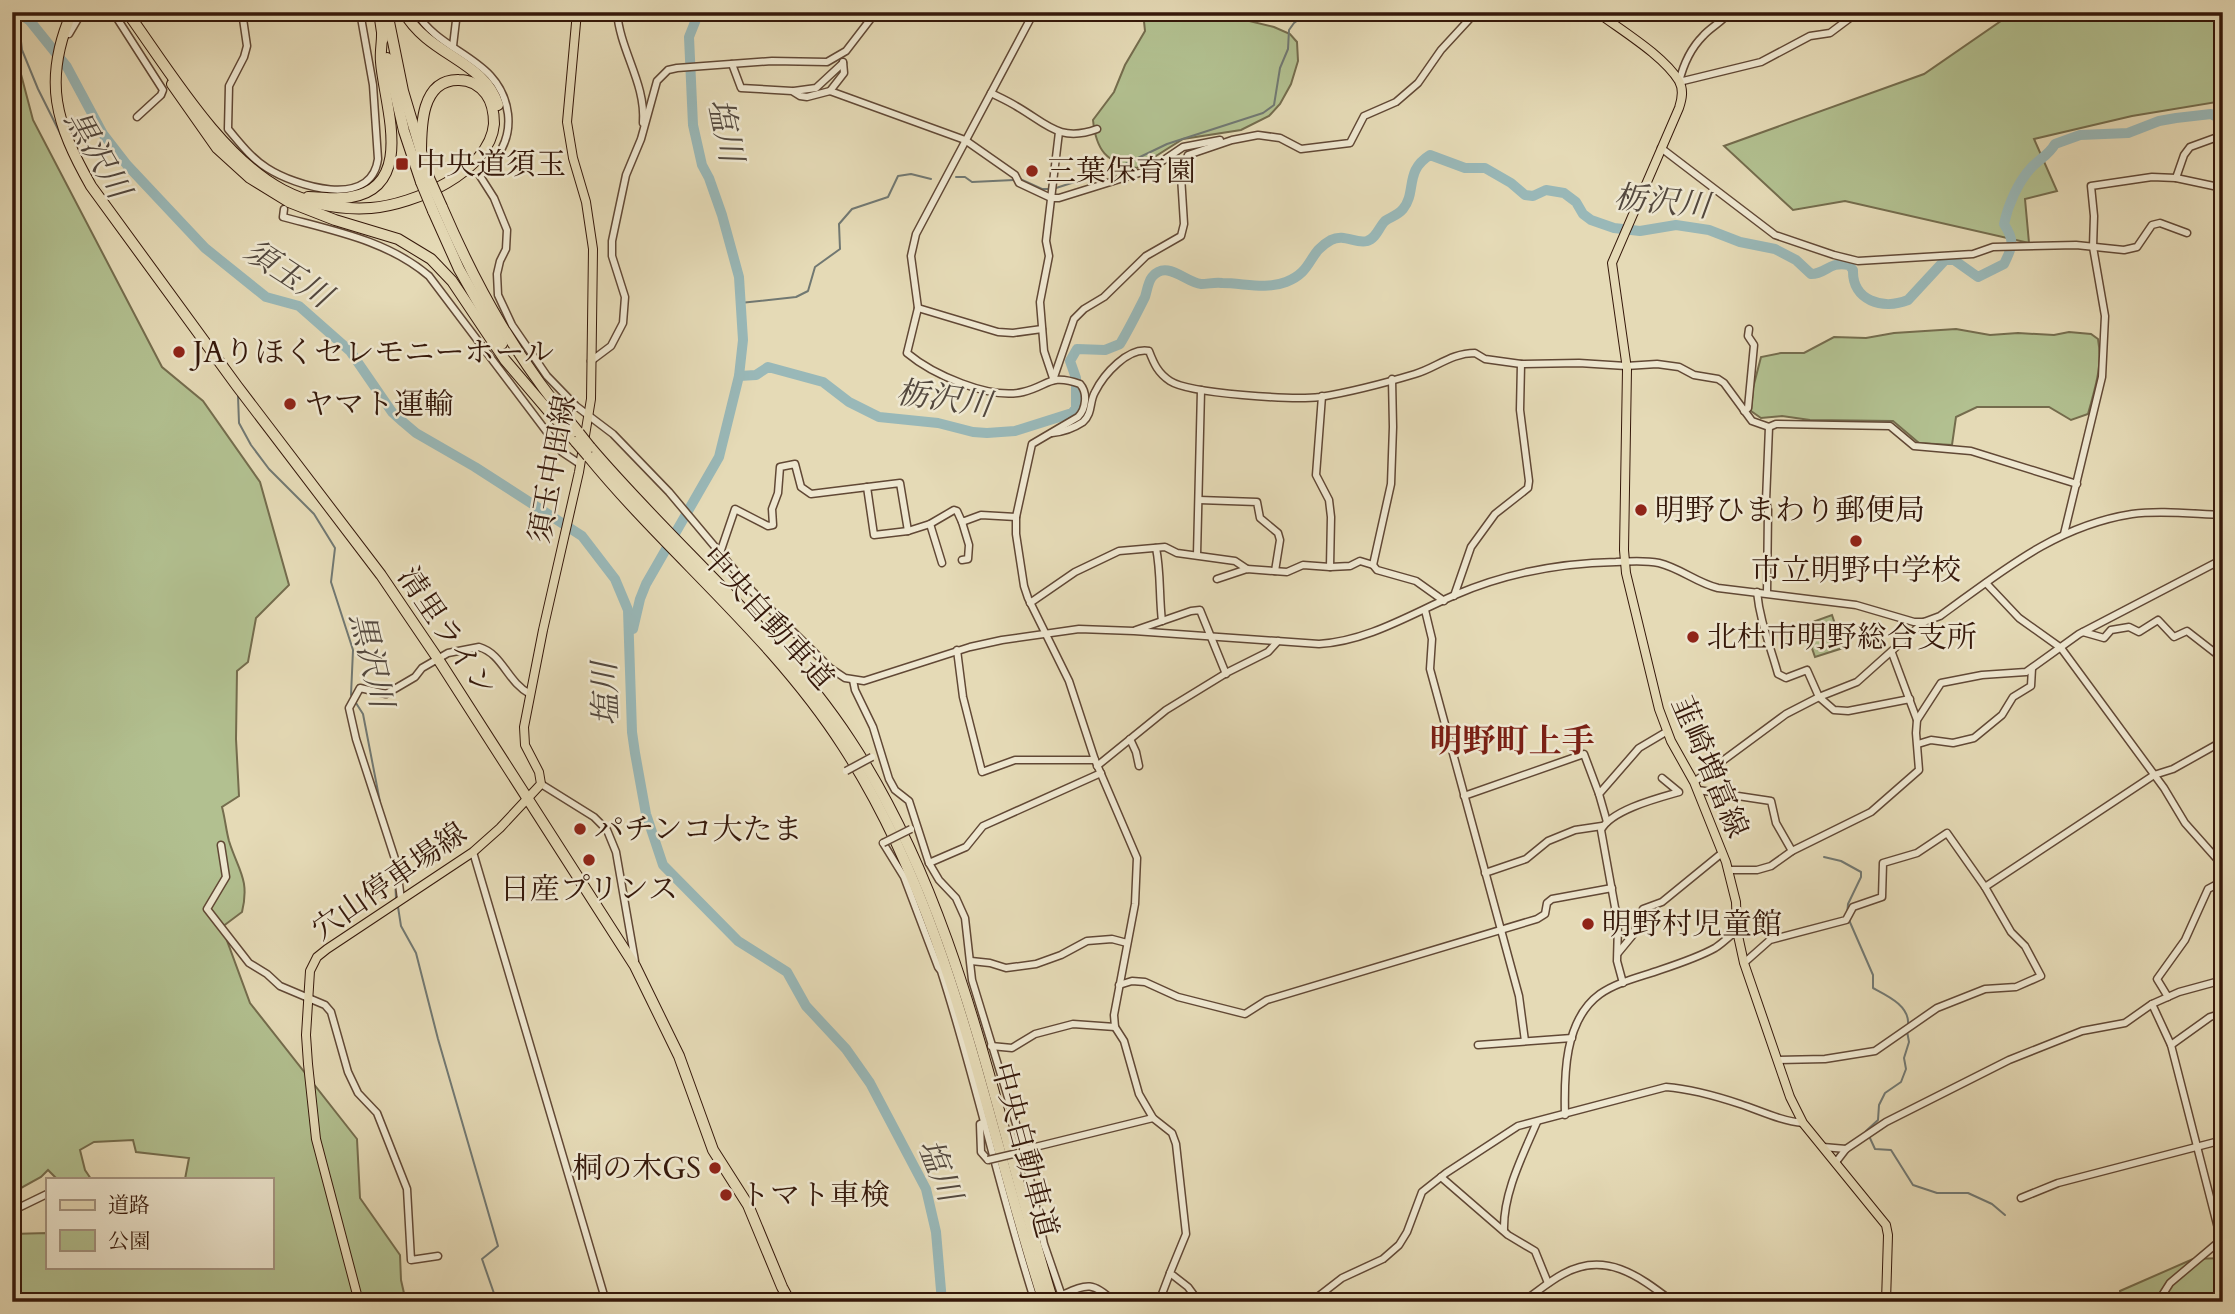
<svg xmlns="http://www.w3.org/2000/svg" width="2235" height="1314" viewBox="0 0 2235 1314" font-family="Cardo,'Noto Serif JP',serif">
<rect width="100%" height="100%" fill="#e5dab6"/>
<filter id="stains"><feTurbulence type="fractalNoise" baseFrequency=".00286" numOctaves="4"/><feColorMatrix values="0 0 0 0 .2 0 0 0 0 .09 0 0 0 0 .02 0 0 0 .5 -.17"/></filter>
<radialGradient id="worn" r=".72"><stop offset=".6" stop-color="#630" stop-opacity="0"/><stop offset="1" stop-color="#630" stop-opacity=".3"/></radialGradient>
<g fill="#b2c090" stroke="#746c4d" stroke-width="2">
<path d="M1143,12h69l62,15 16,7 7,8 1,19 -7,23 -11,20 -11,12 -28,14 -58,9 -46,29c-31,-5 -41,-18 -44,-48l21,-28 11,-27 20,-34z"/>
<polygon points="2014,12 2223,12 2223,101 2132,116 2034,139 2057,191 2025,199 2029,243 1845,201 1793,210 1724,146 1924,74"/>
<path d="M12,40l21,80 129,247 41,34 57,81 29,103 -33,33 -8,44 -11,9 -1,68 3,57 -17,11c3,11 4,23 7,34 9,29 21,38 13,71l-20,15 28,76 107,136 3,59 40,57 1,25 5,22h-394v-68l35,-1v34h224v-88h-86l4,-21 -53,-6 -3,-12 -39,2 -14,8 5,20 6,9h-34l-9,-9 -7,7 -29,16z"/>
<path d="M1956,329l34,6 28,-2 36,2 15,-3 22,2 7,5c5,27 -3,49 -10,75l-17,6 -22,-13h-72l-21,10 -4,28 -33,-2 -26,-22 -83,-1 -28,-4 -21,2 -10,-7 2,-23 8,-31 20,-4h23l30,-16 32,1 28,-5z"/>
<polygon points="1832,615 1843,648 1815,657 1804,625"/>
<polygon points="2223,1258 2223,1302 2121,1302 2120,1291 2193,1259"/>
</g>
<g fill="none" stroke-linecap="round" stroke-linejoin="round">
<g stroke="#717872" stroke-width="2">
<polyline points="18,15 22,50 38,89 62,137"/>
<polyline points="956,177 965,177 972,182 1014,180"/>
<polyline points="1020,179 1042,189 1050,189"/>
<polyline points="1056,188 1115,169 1167,144 1263,113 1274,105 1280,68 1288,49 1289,30 1294,23 1309,12"/>
<polyline points="113,224 217,366"/>
<polyline points="740,303 796,297 808,291 815,267 840,249 839,224 852,209 888,197 898,176 911,174 931,179"/>
<polyline points="238,396 239,423 251,445 269,469 314,514 335,548 331,582 353,650 351,695 353,698"/>
<polyline points="356,703 363,714 380,802"/>
<polyline points="1824,857 1841,861 1861,872 1861,877 1848,904 1847,915"/>
<polyline points="395,879 396,898"/>
<polyline points="398,907 401,926 416,953 438,1039 498,1246 482,1259 497,1302"/>
<path d="M1849,920l24,55v13c15,8 37,18 35,37"/>
<polyline points="1866,1131 1878,1120 1879,1105 1885,1093 1901,1082 1906,1069 1904,1058 1909,1042 1907,1031"/>
<polyline points="1869,1136 1875,1149 1891,1150 1913,1185 1937,1193 1968,1193 1992,1204 2005,1215"/>
</g>
<g stroke="#99b8b8" stroke-width="10">
<polyline points="17,12 30,21 67,67 103,134 127,165 205,248 266,297 299,306 350,351 392,412 403,422 416,433 475,467 582,536 615,579 628,610 632,732 635,753 646,814 663,865 738,941 787,972 806,1006 846,1049 870,1083 926,1189 936,1232 942,1302"/>
<path d="M739,376l17,-1 12,-8 55,15 26,20 30,15 59,6 35,9 14,1 28,-2 57,-18 4,-5v-30l-6,-17 7,-12 28,1 15,-6c9,-15 17,-31 25,-47 2,-6 3,-15 7,-20 15,-18 34,6 49,7 7,0 14,-2 21,-1 22,0 43,7 64,-1 28,-11 21,-29 45,-42 13,-7 24,4 36,1 9,-2 12,-14 18,-20 6,-4 13,-6 18,-12 14,-17 1,-38 27,-54l35,13h20l26,15 14,12 8,1 13,-6 18,3 12,9 7,12 8,6 23,8 26,3 36,-6 33,5 31,12 35,7 21,11 15,14c16,0 17,-13 38,-9l4,5c-1,31 30,40 55,30l37,-40h9l24,17 26,-13c9,-18 11,-23 0,-40 4,-19 14,-42 27,-56 8,-9 18,-13 24,-24l25,-9 48,-2 31,-12 17,-3 35,-4 12,6"/>
<polyline points="633,629 640,599 646,584 719,457 739,376 743,340 739,277 722,215 709,178 702,165 693,125 689,37 699,12"/>
</g>
<defs>
<g id="minor">
<polyline points="113,12 163,90 161,95 137,117"/>
<path d="M242,12l5,34 -3,11 -15,29 -1,43c12,14 23,29 39,39 28,18 104,42 111,-9l-5,-74 -13,-73"/>
<path d="M416,12c25,43 85,45 92,102 3,27 -10,44 -28,62l14,22 13,32 -1,19 -6,12 -3,13 1,21 14,30 35,51 29,30 37,28 56,58 83,99 78,77 15,10 19,3 106,-34 32,-7 77,-11 55,2 185,13c49,-3 92,-30 136,-49 51,-22 105,-32 161,-33 14,-1 29,-2 43,1 21,5 38,20 59,25l138,17 58,17h10l16,-6c61,-44 115,-90 192,-102 29,-4 61,0 91,1"/>
<path d="M617,12c3,39 29,71 26,111"/>
<path d="M1034,12l-118,222 -5,22 7,52 -11,45c25,21 82,47 116,39 26,-6 26,-19 57,-8 8,9 6,25 -2,33l-46,27 -16,73v17l8,52 4,12 41,83 26,79 42,98 -2,46 -21,111 1,12 9,14 15,53 14,24 19,15 4,11 10,90 -16,39 18,14 11,15"/>
<path d="M1730,12c-8,10 -19,15 -27,24 -12,12 -20,30 -24,46l82,-20 49,-26 20,-3 28,-21"/>
<polyline points="138,15 138,12"/>
<polyline points="69,34 82,12"/>
<polyline points="453,46 457,12"/>
<polyline points="732,64 741,88 792,91 800,96 807,97 830,91 965,140 1015,175 1019,183 1051,198 1059,198 1149,170 1183,147 1220,140"/>
<polyline points="794,91 816,88 843,63"/>
<polyline points="830,91 844,73 843,62"/>
<path d="M991,93c8,4 17,8 25,13 30,17 43,37 81,23"/>
<polyline points="1661,148 1775,235 1834,255 1858,261 1973,254 1993,247 2076,245 2124,250 2137,247 2152,225 2160,223 2187,233"/>
<polyline points="2176,178 2184,155 2190,147 2223,135"/>
<path d="M284,209l-1,8c52,14 105,24 146,59l133,176 18,12"/>
<polyline points="918,308 998,332 1013,333 1042,329"/>
<polyline points="591,361 611,346 623,323 625,297 612,256 612,241 626,175 641,139 657,81 668,70 677,68 772,61 827,62 846,51 876,12"/>
<polyline points="1053,378 1044,351 1040,302 1049,256 1046,241 1059,132"/>
<polyline points="1053,380 1074,319 1084,309 1104,297 1146,256 1181,236 1184,224 1181,176 1188,155 1232,140 1258,135 1280,138 1301,149 1350,143 1364,116 1396,102 1418,83 1441,50 1476,12"/>
<polyline points="1322,396 1316,475 1329,500 1331,517 1330,567"/>
<polyline points="1744,411 1748,408 1754,345 1748,336 1749,329"/>
<path d="M1052,433c10,-1 22,-5 31,-11 10,-9 6,-20 12,-30 9,-18 33,-45 54,-41 5,13 9,22 21,30 20,13 124,19 150,16 30,-5 65,-14 95,-23 21,-6 36,-21 60,-21l10,6 36,5 58,-1 47,3 31,-2 22,3 15,8 24,4 6,4 28,38 17,6 7,-3 114,2 24,20 57,5 106,33"/>
<polyline points="867,487 874,535 908,531 930,524 954,510 957,511 962,522 981,515 1016,517"/>
<polyline points="1199,500 1257,502 1260,518 1278,533 1280,540 1275,571"/>
<polyline points="962,522 969,545 968,559 962,560"/>
<polyline points="930,524 942,563"/>
<polyline points="2064,534 2102,377 2105,316 2093,247 2094,216 2091,186 2152,177 2176,178 2223,188"/>
<path d="M1156,548c5,24 3,49 6,73"/>
<polyline points="720,553 735,509 768,526 773,525 772,509 778,493 780,467 795,464 801,487 811,494 900,483 908,531"/>
<polyline points="1197,555 1201,390"/>
<polyline points="1373,565 1391,484 1393,427 1392,379"/>
<polyline points="1217,579 1247,569 1287,572 1303,565 1330,567 1350,566 1360,561 1373,565 1377,570 1416,581 1444,601"/>
<polyline points="1986,583 2019,618 2061,648 2164,788 2185,823 2217,859 2223,871"/>
<path d="M1757,592c3,30 13,53 21,82l8,4 21,-8 12,27 15,13 14,1 62,-12"/>
<polyline points="1767,593 1768,510 1766,501 1769,427"/>
<polyline points="1454,596 1471,547 1495,514 1528,488 1529,481 1520,410 1521,364"/>
<polyline points="1030,603 1075,572 1119,551 1165,547 1177,553 1235,561 1247,569"/>
<polyline points="1425,610 1432,639 1430,669 1519,996 1525,1041"/>
<polyline points="1136,630 1191,611 1200,610 1226,674"/>
<polyline points="2083,632 2104,638 2111,630 2129,627 2139,632 2158,620 2174,637 2187,631 2223,659"/>
<polyline points="957,650 963,697 982,772 1015,760 1095,760"/>
<polyline points="1892,653 1917,720"/>
<polyline points="853,680 855,690 873,727 889,779 895,790 909,801 929,863 939,880 956,898 965,918 972,980 1024,1150 1044,1244 1064,1302"/>
<polyline points="1130,739 1136,752 1139,766"/>
<polyline points="1918,744 1931,740 1953,743 1974,738 2002,715 2013,697 2031,686 2032,668"/>
<polyline points="1097,766 1166,710 1228,672 1268,652 1278,641"/>
<polyline points="1694,782 1786,714 1819,697 1857,682 1924,622"/>
<polyline points="541,784 594,817 607,830 616,852 635,961"/>
<polyline points="1698,790 1771,801 1776,823 1792,851"/>
<polyline points="1464,796 1584,754 1599,794"/>
<polyline points="1607,822 1599,794 1639,748 1666,732"/>
<path d="M883,843l21,34 34,90 3,4c35,109 59,222 94,331"/>
<polyline points="221,845 226,877 207,909 249,963 267,974 280,986 325,1005 331,1012 348,1072 358,1093 377,1113 407,1189 411,1260 438,1256"/>
<polyline points="473,852 606,1302"/>
<polyline points="929,863 966,847 983,826 1101,773"/>
<polyline points="1728,870 1757,870 1771,866 1792,851 1871,812 1919,770 1916,733 1917,720 1941,683 1982,675 2026,672 2079,634 2223,559"/>
<polyline points="1485,873 1526,859 1548,841 1575,830 1602,826"/>
<path d="M401,899l-5,-37 -40,-123 -7,-31 11,-20 26,6 29,-17 7,-9 26,-15 31,-6c24,7 28,35 51,47"/>
<polyline points="1618,953 1632,936 1643,909 1662,902 1722,853"/>
<polyline points="971,961 990,963 1006,968 1036,964 1061,955 1087,941 1112,939 1127,943"/>
<polyline points="1744,963 1770,940 1846,920 1853,907 1882,897 1883,863 1917,853 1947,833 1985,887 2154,775 2173,769 2223,741"/>
<path d="M1623,983l-6,-22 1,-37 -17,-94c10,-20 57,-32 78,-38l-17,-14"/>
<polyline points="1119,985 1132,981 1145,982 1178,997 1245,1014 1267,1000 1537,919 1545,914 1547,903 1552,899 1612,888"/>
<polyline points="2168,997 2157,979 2185,940 2208,889 2223,881"/>
<polyline points="2152,1004 2171,1045 2221,1240 2170,1283 2158,1302"/>
<polyline points="1478,1045 1572,1038"/>
<polyline points="2171,1045 2210,1017 2223,1013"/>
<polyline points="991,1046 1012,1048 1035,1034 1073,1024 1115,1027"/>
<polyline points="1778,1060 1825,1059 1875,1051 1937,1008 1985,989 2016,987 2041,976 2025,946 2011,932 1985,887"/>
<path d="M1565,1115c-1,-39 -1,-95 35,-121 17,-12 40,-17 60,-24 18,-6 39,-13 55,-22 8,-5 14,-12 22,-17"/>
<polyline points="985,1122 980,1124 981,1152 988,1160"/>
<polyline points="1823,1147 1846,1149"/>
<polyline points="1023,1150 1153,1118"/>
<polyline points="1836,1162 1846,1149 1886,1122 2009,1060 2082,1031 2125,1023 2152,1004 2179,992 2223,980"/>
<polyline points="1441,1177 1508,1235 1535,1251 1548,1283"/>
<polyline points="2021,1198 2058,1183 2223,1140"/>
<polyline points="12,1211 47,1194"/>
<path d="M1504,1230c-1,-37 19,-75 33,-108"/>
<path d="M1062,1295c25,-11 31,-14 52,7"/>
<polyline points="1159,1302 1170,1273"/>
<path d="M1311,1302l31,-24 41,-19 16,-14 8,-13 15,-40 24,-19 72,-47 148,-39c26,2 50,9 74,17 21,7 41,17 63,19"/>
<path d="M1522,1302c14,-9 26,-20 41,-28 43,-24 77,3 110,28"/>
</g>
<g id="major">
<path d="M1597,12c25,19 66,43 82,69 5,9 3,18 0,27l-67,155 15,106 -3,181 2,23 33,136 12,32 23,41 32,80 10,40 1,29 7,32 46,134 13,26 83,102 2,10 -2,67"/>
<polyline points="359,1302 316,1139 308,1064 306,1035 310,971 317,957 327,949 473,852 500,828 541,784 539,772 525,745 524,727 543,630 579,472 591,399 593,249 586,202 573,158 567,122 577,12"/>
</g>
<g id="highway">
<path d="M72,12c-30,69 -16,112 19,174l146,200 144,189 57,84 197,307 44,90 34,94 35,55 34,82 8,15"/>
<path d="M127,12c42,58 93,145 156,178 27,14 57,20 88,18 42,-3 119,-36 123,-84 0,-11 -2,-22 -8,-30 -7,-9 -16,-14 -27,-14 -39,-1 -38,49 -38,76"/>
<polyline points="379,12 383,39"/>
<polyline points="387,12 403,91 429,178"/>
<path d="M404,12c25,44 80,48 94,93"/>
<polyline points="387,58 404,131 421,182"/>
<polyline points="172,84 217,148 250,178 289,202 335,220 398,239 431,259 452,281 505,360 552,415"/>
<path d="M308,197c14,0 29,3 43,0 65,-11 33,-93 30,-135 -1,-9 1,-18 1,-27"/>
<path d="M442,207c37,86 76,154 137,226"/>
<polyline points="433,211 459,269 502,344"/>
<polyline points="549,411 576,442"/>
<path d="M590,447c84,99 188,184 260,293 111,168 144,373 203,562"/>
<path d="M588,456c81,99 185,181 255,290 109,168 140,368 201,556"/>
</g>
</defs>
<use href="#minor" stroke="#614835" stroke-width="9"/>
<use href="#major" stroke="#35180a" stroke-width="10"/>
<use href="#highway" stroke="#35180a" stroke-width="12"/>
<use href="#minor" stroke="#eee7d0" stroke-width="6"/>
<use href="#major" stroke="#e5dab6" stroke-width="8"/>
<use href="#highway" stroke="#e5dab6" stroke-width="10"/>
<defs>
<g id="minor-bridge">
<polyline points="846,771 872,757"/>
<polyline points="883,843 911,829"/>
<polyline points="988,1160 1018,1153"/>
</g>
<g id="highway-bridge">
<polyline points="429,178 442,207"/>
<polyline points="421,182 433,211"/>
<polyline points="579,433 590,447"/>
<polyline points="576,442 588,456"/>
</g>
</defs>
<use href="#minor-bridge" stroke="#614835" stroke-width="9" stroke-linecap="butt"/>
<use href="#highway-bridge" stroke="#35180a" stroke-width="12" stroke-linecap="butt"/>
<use href="#minor-bridge" stroke="#eee7d0" stroke-width="6"/>
<use href="#highway-bridge" stroke="#e5dab6" stroke-width="10"/>
</g>
<g fill="#8f2418" stroke="#eee7d0" stroke-width="2.5">
<rect x="395" y="157" width="14" height="14" rx="3.5"/>
<circle cx="1032" cy="171" r="7"/>
<circle cx="179" cy="352" r="7"/>
<circle cx="290" cy="404" r="7"/>
<circle cx="1641" cy="510" r="7"/>
<circle cx="1856" cy="541" r="7"/>
<circle cx="1693" cy="637" r="7"/>
<circle cx="580" cy="829" r="7"/>
<circle cx="589" cy="860" r="7"/>
<circle cx="1588" cy="924" r="7"/>
<circle cx="715" cy="1168" r="7"/>
<circle cx="726" cy="1195" r="7"/>
</g>
<g text-anchor="middle" stroke-width="5" stroke-linejoin="round" paint-order="stroke">
<g font-size="30" fill="#35180a" stroke="#eee7d0" text-anchor="start">
<text x="416" y="174">中央道須玉</text>
<text x="1046" y="181">三葉保育園</text>
<text x="193" y="362">JAりほくセレモニーホール</text>
<text x="304" y="414">ヤマト運輸</text>
<text x="1655" y="520">明野ひまわり郵便局</text>
<text x="1856" y="580" text-anchor="middle">市立明野中学校</text>
<text x="1707" y="647">北杜市明野総合支所</text>
<text x="594" y="839">パチンコ大たま</text>
<text x="589" y="899" text-anchor="middle">日産プリンス</text>
<text x="1602" y="934">明野村児童館</text>
<text x="701" y="1178" text-anchor="end">桐の木GS</text>
<text x="740" y="1205">トマト車検</text>
</g>
<g font-size="30" fill="#35180a" stroke="#eee7d0">
<text transform="translate(552 469) rotate(-80)" y="10">須玉中田線</text>
<text transform="translate(768 618) rotate(48)" y="10">中央自動車道</text>
<text transform="translate(447 632) rotate(56)" y="10">清里ライン</text>
<text transform="translate(1710 767) rotate(67)" y="10">韮崎増富線</text>
<text transform="translate(389 881) rotate(-35)" y="10">穴山停車場線</text>
<text transform="translate(1025 1150) rotate(75)" y="10">中央自動車道</text>
</g>
<g font-size="32" font-style="italic" fill="#53483e" stroke="#eee7d0">
<text transform="translate(726 130) rotate(78)" y="11">塩川</text>
<text transform="translate(98 154) rotate(60)" y="11">黒沢川</text>
<text transform="translate(1662 201) rotate(6)" y="11">栃沢川</text>
<text transform="translate(288 273) rotate(33)" y="11">須玉川</text>
<text transform="translate(944 398) rotate(8)" y="11">栃沢川</text>
<text transform="translate(372 660) rotate(77)" y="11">黒沢川</text>
<text transform="translate(605 694) rotate(-92)" y="11">塩川</text>
<text transform="translate(940 1170) rotate(68)" y="11">塩川</text>
</g>
<g font-size="33" font-weight="bold" fill="#7a1f14" stroke="#eee7d0">
<text x="1512" y="752">明野町上手</text>
</g>
</g>
<rect width="2235" height="1314" fill="none" stroke="#e5dab6" stroke-width="42"/>
<rect x="14" y="14" width="2207" height="1286" fill="none" stroke="#35180a" stroke-width="3.5"/>
<rect x="21" y="21" width="2193" height="1272" fill="none" stroke="#35180a" stroke-width="2"/>
<rect x="46" y="1178" width="228" height="91" fill="#eee7d0" stroke="#a49481" stroke-width="2"/>
<rect x="60" y="1200" width="35" height="10" fill="#e5dab6" stroke="#a49481" stroke-width="2"/>
<text x="108" y="1212" font-size="21" fill="#35180a">道路</text>
<rect x="60" y="1230" width="35" height="21" fill="#b2c090" stroke="#a49481" stroke-width="2"/>
<text x="108" y="1248" font-size="21" fill="#35180a">公園</text>
<rect width="100%" height="100%" filter="url(#stains)"/>
<rect width="100%" height="100%" fill="url(#worn)"/>
</svg>
